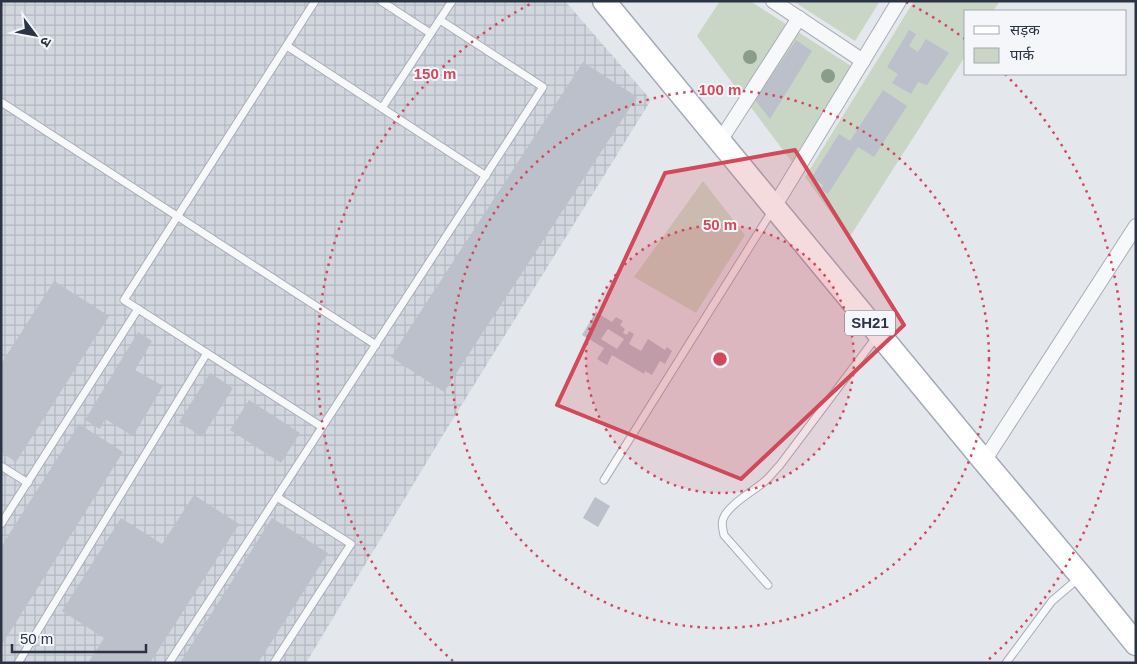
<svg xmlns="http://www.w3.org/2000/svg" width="1137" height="664" viewBox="0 0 1137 664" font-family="Arial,'Noto Sans Devanagari',sans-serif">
<defs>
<pattern id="industrial-grid" width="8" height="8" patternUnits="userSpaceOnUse" patternTransform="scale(1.25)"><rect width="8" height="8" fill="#d2d6de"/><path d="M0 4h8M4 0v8" fill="none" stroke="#b4b8c0"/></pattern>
</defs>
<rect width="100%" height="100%" fill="#e4e7ec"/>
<polygon fill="url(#industrial-grid)" points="1,1 565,1 651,100 443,435 306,663 1,663"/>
<g fill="#c9d6c5">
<polygon points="720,1 750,1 851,66 792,162 697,36"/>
<polygon points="793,1 880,1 855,41"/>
<polygon points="914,1 1000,1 993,11 966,11 966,55 849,238 805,177"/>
<polygon points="703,181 745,235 696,313 634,277"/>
</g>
<g fill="#bbc0ca" fill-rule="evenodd">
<polygon points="909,30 916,34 909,46 918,52 926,39 949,53 927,85 918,82 911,94 892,83 898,74 887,67"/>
<polygon points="796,40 812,51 770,119 755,100"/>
<polygon points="583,62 637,97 444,392 391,357"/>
<polygon points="883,90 907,106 874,157 858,147 828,194 821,189 823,185 812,177 839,134 850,141"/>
<polygon points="54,281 109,316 16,462 1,452 1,364"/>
<path d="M596,312l16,10 4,-5 7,4 -3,4 5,4 -2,4 4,2 2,-4 5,3 -5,10 12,7 7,-12 17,11 2,-3 5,4 -7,13 -5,-3 -8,14 -7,-4 -1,3 -32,-19 -5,10 -10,-6 7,-11 -22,-13zM608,329l16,10 -7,10 -16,-10z"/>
<polygon points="138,332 152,341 135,370 163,386 133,436 105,419 100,429 85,420"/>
<polygon points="210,373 233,388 202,437 179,422"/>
<polygon points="249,400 300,433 281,463 230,430"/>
<polygon points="79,424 123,452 1,646 1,547"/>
<polygon points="194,495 239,524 150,663 88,663 104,638 62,611 121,518 162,544"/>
<polygon points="595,497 610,506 598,527 583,518"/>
<polygon points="272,518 328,553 258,663 180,663"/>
</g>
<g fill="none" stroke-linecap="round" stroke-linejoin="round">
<defs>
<g id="lane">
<polyline points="315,1 124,300 322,427"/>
<polyline points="381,1 430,33"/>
<polyline points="287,46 486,176"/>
<polyline points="1,102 376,345"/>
<polyline points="382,108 452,1"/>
<polyline points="1,466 28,483"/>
<polyline points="604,480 772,211"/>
<polyline points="1,524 138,309"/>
<path d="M768,585l-44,-50c-1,-5 -3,-10 -1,-16 5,-14 29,-27 41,-37 6,-5 11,-12 16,-17l97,-129"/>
<polyline points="18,663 207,353"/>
<polyline points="169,663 543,87 440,20"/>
<polyline points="274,663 351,544 277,497"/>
<polyline points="1006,663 1052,601 1079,578"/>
</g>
<g id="street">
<polyline points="773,1 863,61"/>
<polyline points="720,141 799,18"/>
<polyline points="774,207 899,1"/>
<polyline points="984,461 1136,226"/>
</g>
<polyline id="primary" points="604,1 984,461 1081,576 1136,644"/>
</defs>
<use href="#lane" stroke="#a9aeb7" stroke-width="9"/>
<use href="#street" stroke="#a9aeb7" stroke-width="16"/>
<use href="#primary" stroke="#a3abb8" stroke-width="25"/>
<use href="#lane" stroke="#f7f8fa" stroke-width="7"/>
<use href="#street" stroke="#f7f8fa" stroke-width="14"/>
<use href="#primary" stroke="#fff" stroke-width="22"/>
</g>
<g fill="#899d89">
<circle cx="750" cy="57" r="7"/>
<circle cx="828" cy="76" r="7"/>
</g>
<path fill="#d1495b" fill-opacity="0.2" stroke="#d1495b" stroke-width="4" stroke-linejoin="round" d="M795,150l109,175 -163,154 -184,-74 108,-232z"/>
<circle cx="720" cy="359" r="134" fill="#d1495b" fill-opacity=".12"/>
<g fill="none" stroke="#d1495b" stroke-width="2.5" stroke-dasharray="2.5 5">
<circle cx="720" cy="359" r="134"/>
<circle cx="720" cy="359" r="269"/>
<path d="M453 661A403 403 0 0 1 534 2M906 2A403 403 0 0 1 965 39M1005 74A403 403 0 0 1 987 661"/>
</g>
<g text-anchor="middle" stroke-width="4" stroke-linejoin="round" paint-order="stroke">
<rect fill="#f4f6f9" stroke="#676e7b" stroke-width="1" x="845" y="310.5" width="50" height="25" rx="4"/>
<g font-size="15" font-weight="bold" fill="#2b3445">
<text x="870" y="328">SH21</text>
</g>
</g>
<circle cx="720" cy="359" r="8" fill="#d1495b" stroke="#f4f6f9" stroke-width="2.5"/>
<g font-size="15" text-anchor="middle" font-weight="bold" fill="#d1495b" stroke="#f4f6f9" stroke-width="4" stroke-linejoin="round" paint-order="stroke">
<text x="435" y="79">150 m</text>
<text x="720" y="95">100 m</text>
<text x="720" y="230">50 m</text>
</g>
<rect width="1137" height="664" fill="none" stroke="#2b3445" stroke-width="5"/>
<rect x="964" y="10" width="162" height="65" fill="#f4f6f9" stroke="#a4a8b1"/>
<rect x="974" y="26" width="25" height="8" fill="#ffffff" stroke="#a4a8b1"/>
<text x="1010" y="35" font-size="15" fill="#2b3445">सड़क</text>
<rect x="974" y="48" width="25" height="15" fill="#c9d6c5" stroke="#a4a8b1"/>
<text x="1010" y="60" font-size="15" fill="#2b3445">पार्क</text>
<g transform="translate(35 35) rotate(122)" stroke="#f4f6f9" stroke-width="4" paint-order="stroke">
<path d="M0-4L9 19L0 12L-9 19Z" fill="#2b3445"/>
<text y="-8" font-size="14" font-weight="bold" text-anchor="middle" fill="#2b3445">उ</text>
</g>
<path d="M12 644v8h134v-8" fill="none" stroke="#2b3445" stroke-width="2.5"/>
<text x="20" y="644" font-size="15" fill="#2b3445" stroke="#f4f6f9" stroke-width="4" paint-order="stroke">50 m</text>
</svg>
